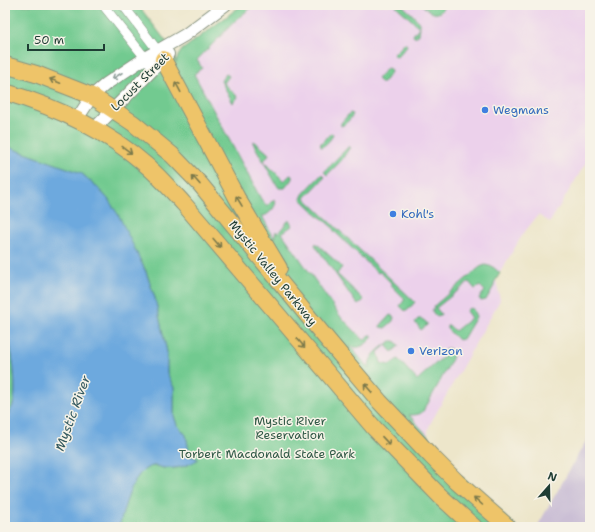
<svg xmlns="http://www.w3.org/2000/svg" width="595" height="532" viewBox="0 0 595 532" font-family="'Shantell Sans',sans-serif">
<rect width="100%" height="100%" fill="#f7f3e8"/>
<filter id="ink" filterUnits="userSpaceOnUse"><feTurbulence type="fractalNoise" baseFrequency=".025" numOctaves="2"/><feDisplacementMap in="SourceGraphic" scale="8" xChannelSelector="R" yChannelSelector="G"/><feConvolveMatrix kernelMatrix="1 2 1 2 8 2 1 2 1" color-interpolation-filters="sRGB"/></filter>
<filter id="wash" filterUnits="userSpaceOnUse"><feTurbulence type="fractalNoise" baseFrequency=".012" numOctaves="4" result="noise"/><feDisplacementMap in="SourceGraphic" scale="16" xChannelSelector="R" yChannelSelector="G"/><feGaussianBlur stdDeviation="0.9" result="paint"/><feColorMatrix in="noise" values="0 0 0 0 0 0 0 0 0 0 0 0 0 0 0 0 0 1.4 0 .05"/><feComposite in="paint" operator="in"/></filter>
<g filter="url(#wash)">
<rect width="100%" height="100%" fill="#ede6ca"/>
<polygon fill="#ecd1eb" points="242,5 590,5 590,156 550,222 538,215 523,234 496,279 500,300 430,424 428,430 428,436 348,344 276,241 176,61 181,52"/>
<polygon fill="#cbbfd5" points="590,434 590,527 540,527 538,525"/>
<g fill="#72ca90" stroke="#488462">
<path d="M5,5h133l34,44 4,14 2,-7 4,-6 60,-45h12l-18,15 -39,40 5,8 -8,6 67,125 6,7 7,-7 2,3c-1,6 -8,14 -14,14l12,22 2,-7 2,2 10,-12h2l2,5 -10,7 58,83 24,24 6,-5h2v3c-7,7 -13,12 -22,8l19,23c-1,-13 11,-21 22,-28h4l4,5 -7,6 -6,-7 -8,7 3,11 8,2 9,-6 19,21 27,-24 -2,-3 5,-5c5,1 7,6 5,11l-25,46 -2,1c-1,9 -9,9 -16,9l19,21 8,18 80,73h-397c4,-17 14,-60 35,-61 3,-1 6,1 9,2 9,1 19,0 27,-4l-4,-29 -9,-10 -3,-9v-28l-7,-15v-21l-12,-54 -9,-27 -38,-72 -11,-12 -16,-14 -76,-27z"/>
<path d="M395,5h7c10,10 25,18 14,32h-2l-1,-2 6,-8z"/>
<path d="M422,5h20l1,4c-7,9 -14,2 -21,-4z"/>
<polygon points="405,43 407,45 406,47 397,57 394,56 394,54"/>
<polygon points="387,68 390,69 391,72 383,83 381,83 377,79"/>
<polygon points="226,74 229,76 224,83 238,97 233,103 221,81 222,79"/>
<path d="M350,113l3,1c-1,4 -8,11 -12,12v-3z"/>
<path d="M331,133l2,1c-1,5 -8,12 -12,13l-1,-3z"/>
<polygon points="254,141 269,154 264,161 284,181 290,175 292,176 292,179 285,188 279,188 275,182 253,143"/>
<polygon points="349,146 350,147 341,161 327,175 324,172"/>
<polygon points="322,174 325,177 305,198 415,302 407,311 404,310 400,306 405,299 391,285 391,283 380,272 378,273 333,230 334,229 322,218 321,218 301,199 303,194"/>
<polygon points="316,243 342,267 337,274 364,300 358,305 356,303 315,245"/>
<polygon points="485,265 493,267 500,273 494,283 494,286 486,300 481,301 479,298 485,291 480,286 475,289 469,282 436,308 441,314 440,316 437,317 435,315 432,311 435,305 480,267"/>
<polygon points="469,308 473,309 476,317 463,339 458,340 447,329 447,326 449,325 455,331 471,318 466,311"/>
<polygon points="390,315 394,317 393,321 385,328 380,327 380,326"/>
<polygon points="418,319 422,319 427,323 427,325 421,330 415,322"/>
<path d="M5,329c7,13 12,57 9,72 -1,6 -5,12 -9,16z"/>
</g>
<path fill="#6da9de" stroke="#467389" d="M5,146l76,27 16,14 11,12 11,17 27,56 9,26 12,54v21l7,15v28l3,9 9,10 4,21 7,2v2c-10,6 -20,9 -32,8 -4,0 -8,-3 -12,-2 -21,3 -29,44 -34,61h-114v-110c4,-4 8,-10 9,-16 3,-15 -2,-59 -9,-72z"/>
</g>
<g filter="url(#ink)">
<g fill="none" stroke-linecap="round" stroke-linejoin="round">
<defs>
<g id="minor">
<polyline points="103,5 154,69"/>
<polyline points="123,5 161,55"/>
</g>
<g id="tertiary">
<polyline points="77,119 92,96 106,84 145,58 185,35 225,5"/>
<polyline points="94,129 168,54"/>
</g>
<g id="trunk">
<polyline points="163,59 237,198 279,268"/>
<polyline points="5,65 36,74 92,96 133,123 172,155 200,184 321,332 380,402 431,456 457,482 508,527"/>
<path d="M5,92c51,15 101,38 141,73 14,12 26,26 38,39l191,225 64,66 35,32"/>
</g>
</defs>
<use href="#minor" stroke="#86927f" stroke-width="10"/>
<use href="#tertiary" stroke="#86927f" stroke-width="14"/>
<use href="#trunk" stroke="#86927f" stroke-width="18"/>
<use href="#minor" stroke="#fff" stroke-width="9"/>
<use href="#tertiary" stroke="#fff" stroke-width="12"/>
<use href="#trunk" stroke="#eec469" stroke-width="16"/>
</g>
<defs><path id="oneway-shaft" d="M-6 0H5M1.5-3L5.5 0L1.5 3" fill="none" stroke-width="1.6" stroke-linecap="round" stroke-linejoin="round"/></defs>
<use stroke="#8f9e9a" href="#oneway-shaft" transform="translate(117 76) rotate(147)"/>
<g stroke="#7c7a4c">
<use href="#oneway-shaft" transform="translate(55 81) rotate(-158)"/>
<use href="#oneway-shaft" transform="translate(178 87) rotate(-118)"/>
<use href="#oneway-shaft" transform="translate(127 150) rotate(36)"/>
<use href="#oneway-shaft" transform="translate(196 180) rotate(-131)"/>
<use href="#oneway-shaft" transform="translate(239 201) rotate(-121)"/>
<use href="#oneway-shaft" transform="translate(217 243) rotate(50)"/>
<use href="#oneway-shaft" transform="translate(301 343) rotate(50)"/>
<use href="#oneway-shaft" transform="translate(368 388) rotate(-131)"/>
<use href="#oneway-shaft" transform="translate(386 441) rotate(47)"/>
<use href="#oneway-shaft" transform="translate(478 501) rotate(-138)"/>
</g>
</g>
<g fill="#3f7fe0" stroke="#f7f3e8" stroke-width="1.5">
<circle cx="485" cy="110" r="4"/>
<circle cx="393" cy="214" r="4"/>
<circle cx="411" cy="351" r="4"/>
</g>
<g text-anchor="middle" stroke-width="3" stroke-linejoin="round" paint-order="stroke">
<g font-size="12" fill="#1f3d34" stroke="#f7f3e8">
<text transform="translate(140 82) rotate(-45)" y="4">Locust Street</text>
<text transform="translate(273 273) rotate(51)" y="4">Mystic Valley Parkway</text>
</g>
<g font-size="12" fill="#366cbe" stroke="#f7f3e8" text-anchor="start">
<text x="493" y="114">Wegmans</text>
<text x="401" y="218">Kohl's</text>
<text x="419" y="355">Verizon</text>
</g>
<g font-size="12" fill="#305946" stroke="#f7f3e8">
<text x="290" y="425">Mystic River<tspan x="290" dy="14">Reservation</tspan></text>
<text x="267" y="458">Torbert Macdonald State Park</text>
</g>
<g font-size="13" font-style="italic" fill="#32585e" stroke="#f7f3e8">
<text transform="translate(72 413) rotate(-70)" y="5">Mystic River</text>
</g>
</g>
<rect width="595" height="532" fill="none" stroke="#f7f3e8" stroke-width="20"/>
<g transform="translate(549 486) rotate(20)" stroke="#f7f3e8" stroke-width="3" paint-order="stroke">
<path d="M0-3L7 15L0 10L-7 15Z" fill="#1f3d34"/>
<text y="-6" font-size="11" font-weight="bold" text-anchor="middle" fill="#1f3d34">N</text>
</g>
<path d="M28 44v6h76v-6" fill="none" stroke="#1f3d34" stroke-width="2"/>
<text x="34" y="44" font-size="12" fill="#1f3d34" stroke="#f7f3e8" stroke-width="3" paint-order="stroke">50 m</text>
</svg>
